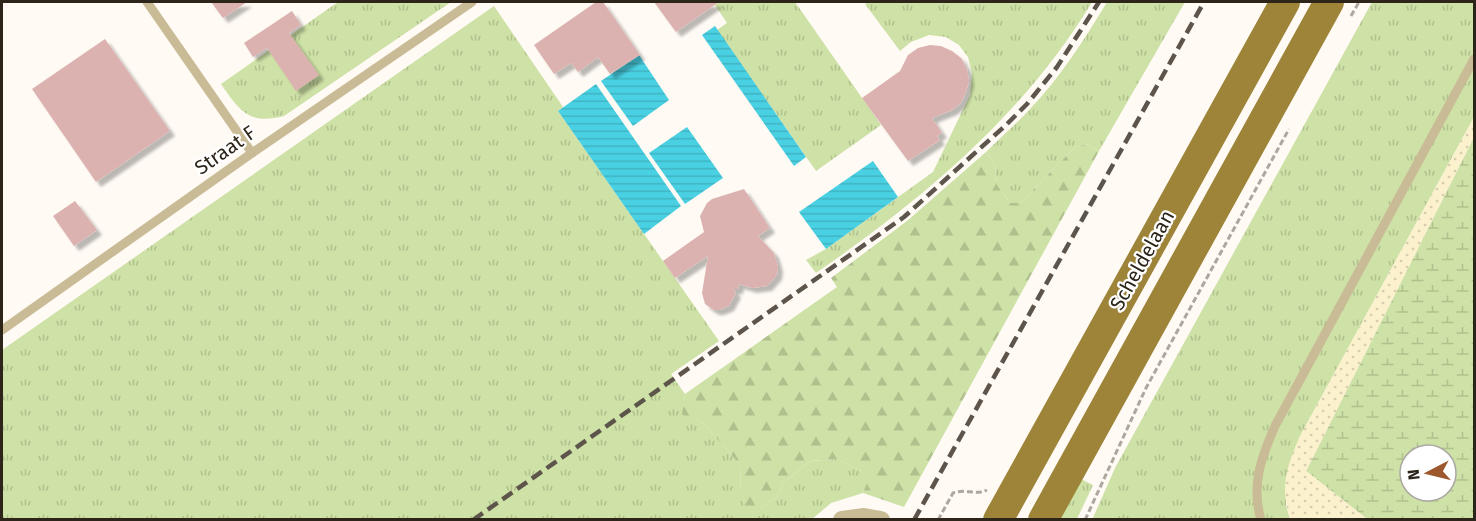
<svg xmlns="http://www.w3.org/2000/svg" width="1476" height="521" viewBox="0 0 1476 521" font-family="'Fira Sans',sans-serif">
<defs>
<pattern id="grass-tufts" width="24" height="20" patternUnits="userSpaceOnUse" patternTransform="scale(1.5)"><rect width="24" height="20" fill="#cee1a6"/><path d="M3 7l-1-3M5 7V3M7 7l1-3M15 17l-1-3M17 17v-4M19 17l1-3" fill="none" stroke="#b1c18e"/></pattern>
<pattern id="forest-firs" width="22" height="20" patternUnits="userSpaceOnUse" patternTransform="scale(1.5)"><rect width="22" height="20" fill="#cee1a6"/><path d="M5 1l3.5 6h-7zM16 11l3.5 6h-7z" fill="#b1c18e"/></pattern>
<pattern id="wetland-marsh" width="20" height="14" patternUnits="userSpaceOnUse" patternTransform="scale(1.5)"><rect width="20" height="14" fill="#cee1a6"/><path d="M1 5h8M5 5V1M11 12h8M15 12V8" fill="none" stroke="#b1c18e"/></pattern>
<pattern id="sand-dots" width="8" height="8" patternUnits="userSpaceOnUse" patternTransform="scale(1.5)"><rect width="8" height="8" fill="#fbf1cc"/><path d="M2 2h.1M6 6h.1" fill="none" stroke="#d7ceaf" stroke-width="1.8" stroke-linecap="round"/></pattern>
<pattern id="water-rules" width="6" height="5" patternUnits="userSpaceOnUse" patternTransform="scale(1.5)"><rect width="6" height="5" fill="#49d1e3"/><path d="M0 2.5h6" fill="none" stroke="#40b3c2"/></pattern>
<filter id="shadow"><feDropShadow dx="5" dy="5" stdDeviation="1.5" flood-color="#0004"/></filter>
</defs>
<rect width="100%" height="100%" fill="#fffaf4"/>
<g fill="url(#grass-tufts)">
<path d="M338,2h113l-167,114c-36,9 -44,-5 -63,-32z"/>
<polygon points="719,2 795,2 881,125 816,171 717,30 727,23 715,5"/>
<path d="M869,2h223c-68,113 -169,197 -276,271l-10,-13 20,-11 107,-77 37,-77 2,-22 -4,-16 -9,-12 -13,-8 -17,-2 -18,7 -11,9 -35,-47z"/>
<path d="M1107,2h78l-86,149 -13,-7 -11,3 -55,56h-10l-13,-18 -2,-20 -9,-13c14,-14 29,-27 43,-42 31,-32 55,-70 78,-108z"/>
<polygon points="1372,2 1474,2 1474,117 1299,438 1286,505 1290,519 1092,520 1115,468"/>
<polygon points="494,6 563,107 558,111 719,341 671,374 685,394 683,415 702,422 741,466 740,491 761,508 777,497 783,483 810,461 836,459 860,470 869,480 863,493 831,503 811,520 2,519 2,350"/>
<polygon points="1079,478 1093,485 1077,519 1058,520"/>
</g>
<polygon fill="url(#forest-firs)" points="1086,144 1099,151 904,507 863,493 868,480 860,470 836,459 810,461 783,483 777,497 761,508 746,508 740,491 741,466 702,422 682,415 685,394 837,287 831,278 907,221 986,152 995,165 997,185 1010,203 1020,203 1075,147"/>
<path fill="url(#wetland-marsh)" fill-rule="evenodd" d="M1474,137v382h-107l-61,-48zM1410,455h36v36h-36z"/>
<path fill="url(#sand-dots)" d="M1474,117v20l-168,334 61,48h-77c-10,-32 -4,-50 9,-81z"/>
<g fill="url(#water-rules)">
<polygon points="715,26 806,157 794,166 702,35"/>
<polygon points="639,55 669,100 633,126 601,81"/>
<polygon points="596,84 681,206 644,234 558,111"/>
<polygon points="687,127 723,178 685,204 649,153"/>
<polygon points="873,161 898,197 826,249 799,212"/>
</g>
<g fill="#dcb2b0" filter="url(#shadow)">
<polygon points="211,2 247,2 223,18"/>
<polygon points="596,2 603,2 640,55 610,74 598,57 578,72 571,63 554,74 534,45"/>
<polygon points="654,2 719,2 676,32"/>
<polygon points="292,11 301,25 289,33 319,75 296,91 267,48 253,57 244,43"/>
<polygon points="105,39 170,131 96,182 32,89"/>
<polygon points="930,45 941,46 952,51 961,58 967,69 969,81 966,92 961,103 952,110 932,118 942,133 937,136 940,140 908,161 862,98 900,71 908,55 918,48"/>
<polygon points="744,189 770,228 758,236 774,253 778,267 777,275 767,286 752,288 739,284 738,289 733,289 736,293 729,306 719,310 714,310 705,304 702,293 708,256 675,278 663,261 704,232 700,216 707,203 712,199"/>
<polygon points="75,201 97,230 74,246 53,216"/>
</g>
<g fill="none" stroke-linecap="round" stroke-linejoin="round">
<g stroke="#aea79f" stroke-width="3" stroke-dasharray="6 3" stroke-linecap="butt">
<polyline points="1351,16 1359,2"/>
<path d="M938,520l15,-27c14,-5 22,3 34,-3"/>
<polyline points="1085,520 1146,388 1289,129"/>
</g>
<g stroke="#c9bb96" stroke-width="9">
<polyline points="147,2 252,153"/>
<polyline points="2,330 252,153 472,2"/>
<path d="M1261,520c-10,-35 0,-62 14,-94l199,-367"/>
</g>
<polyline stroke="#c9bb96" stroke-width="18" points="842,520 864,517 881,520"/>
<g stroke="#9e8438" stroke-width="30">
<polyline points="998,520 1285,2"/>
<polyline points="1043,520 1329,2"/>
</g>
<g stroke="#5d554b" stroke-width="4.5" stroke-dasharray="12 6" stroke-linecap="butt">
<polyline points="473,520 904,217 1006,125 1027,104 1057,67 1099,2"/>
<polyline points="914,520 1204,2"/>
</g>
</g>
<g text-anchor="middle" stroke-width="4.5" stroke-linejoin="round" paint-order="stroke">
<g font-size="20" fill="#2d2519" stroke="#fff">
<text transform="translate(225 150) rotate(-35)" y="7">Straat F</text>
<text transform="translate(1142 260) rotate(-61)" y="7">Scheldelaan</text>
</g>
</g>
<rect width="1476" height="521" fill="none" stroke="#2d2519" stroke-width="6"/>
<g transform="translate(1428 473) rotate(263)"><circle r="28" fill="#ffffff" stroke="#aba8a3" stroke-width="1.5"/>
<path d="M0-4.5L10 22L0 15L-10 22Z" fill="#9e582e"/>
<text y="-9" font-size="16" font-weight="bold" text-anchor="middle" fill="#2d2519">N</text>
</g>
</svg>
